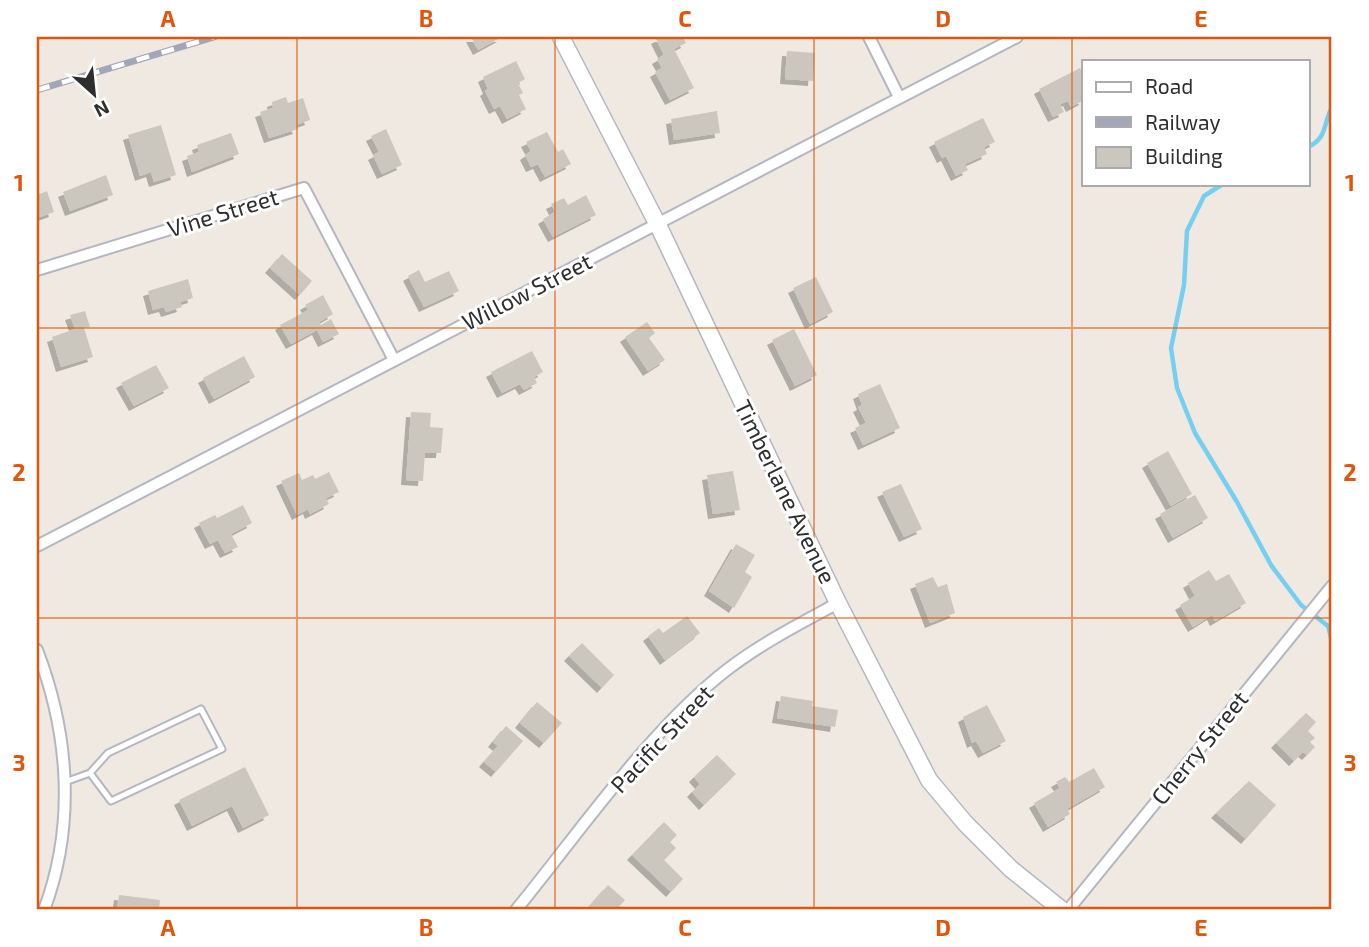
<svg xmlns="http://www.w3.org/2000/svg" width="1369" height="947" viewBox="0 0 1369 947" font-family="'Exo 2',sans-serif">
<defs>
<filter id="shadow"><feDropShadow dx="-5" dy="5" stdDeviation="0" flood-color="#0004"/></filter>
</defs>
<rect width="100%" height="100%" fill="#efe9e1"/>
<g fill="none" stroke-linecap="round" stroke-linejoin="round">
<g stroke="#75cff0" stroke-width="4.5">
<path d="M1308,147c20,-9 15,-24 24,-40"/>
<polyline points="1223,184 1204,196 1187,231 1184,285 1171,348 1177,388 1195,433 1237,502 1271,565 1301,605 1328,626 1332,641"/>
</g>
</g>
<g fill="#cbc7bf" filter="url(#shadow)">
<polygon points="471,37 502,37 478,50"/>
<polygon points="660,37 683,37 686,43 674,49 694,88 670,100 655,72 662,68 657,59 664,55 656,39"/>
<polygon points="787,51 815,53 813,81 785,79"/>
<polygon points="516,61 525,79 518,83 523,93 519,95 526,109 507,119 500,106 494,109 485,91 488,89 483,77"/>
<polygon points="1080,68 1084,76 1084,92 1081,94 1084,100 1071,107 1068,101 1060,104 1064,112 1053,117 1039,89"/>
<polygon points="286,97 288,103 303,98 310,120 296,125 298,129 269,138 260,112 273,108 272,102"/>
<polygon points="717,111 720,133 674,140 671,119"/>
<polygon points="983,118 995,142 984,147 987,154 965,164 968,170 956,176 946,156 942,158 934,142"/>
<polygon points="161,125 176,175 154,182 151,172 140,176 128,135"/>
<polygon points="386,129 402,165 382,174 373,155 379,152 371,136"/>
<polygon points="547,132 558,152 563,149 571,164 545,177 538,164 531,167 525,155 531,151 526,142"/>
<polygon points="231,133 239,154 192,172 187,156 199,152 197,145"/>
<polygon points="106,175 113,195 70,211 63,192"/>
<polygon points="47,191 54,212 37,218 37,195"/>
<polygon points="586,195 596,215 553,237 543,219 555,212 551,204 564,198 568,205"/>
<polygon points="282,254 312,281 300,295 270,268"/>
<polygon points="419,270 425,282 449,271 459,291 424,307 408,276"/>
<polygon points="816,277 833,312 810,324 793,288"/>
<polygon points="188,279 193,298 180,302 182,307 166,312 164,307 153,310 148,291"/>
<polygon points="323,295 333,314 319,322 321,325 331,319 339,334 323,342 317,330 291,344 280,325 308,310 305,305"/>
<polygon points="85,311 90,327 84,328 93,357 61,367 52,337 75,329 70,315"/>
<polygon points="647,322 655,333 649,338 665,360 648,371 625,337"/>
<polygon points="794,329 817,375 795,386 772,340"/>
<polygon points="532,351 543,372 534,377 537,383 524,390 520,384 502,393 491,372"/>
<polygon points="244,356 255,377 214,399 203,378"/>
<polygon points="156,365 169,388 134,406 121,383"/>
<polygon points="880,384 900,428 863,445 855,428 866,423 858,407 862,405 858,394"/>
<polygon points="411,412 431,413 430,427 443,428 441,453 425,453 423,481 406,480"/>
<polygon points="1168,451 1192,494 1171,506 1147,463"/>
<polygon points="733,471 740,510 713,514 707,475"/>
<polygon points="329,472 339,492 326,498 329,504 310,514 308,509 297,515 281,481 299,473 302,480 313,475 315,479"/>
<polygon points="901,484 922,529 904,537 882,492"/>
<polygon points="1195,495 1208,518 1173,538 1160,514"/>
<polygon points="243,505 252,523 231,534 238,547 225,553 218,540 210,544 199,523 215,515 217,518"/>
<polygon points="736,544 755,555 745,572 752,577 734,608 709,591"/>
<polygon points="1209,570 1216,581 1229,574 1246,603 1215,621 1212,615 1193,627 1180,605 1195,596 1188,583"/>
<polygon points="933,577 938,587 947,584 955,613 930,623 915,584"/>
<polygon points="687,616 700,633 665,660 648,636 659,628 663,633"/>
<polygon points="582,643 614,675 602,688 569,656"/>
<polygon points="781,696 813,701 812,706 838,710 835,727 777,718"/>
<polygon points="537,702 562,723 544,743 520,723"/>
<polygon points="987,705 1006,741 983,753 976,741 972,743 963,717"/>
<polygon points="1306,713 1316,722 1308,731 1315,738 1310,742 1315,747 1307,755 1303,752 1294,761 1276,743"/>
<polygon points="506,726 523,741 496,772 484,762 498,746 493,742"/>
<polygon points="717,755 736,774 704,805 692,792 700,784 694,777"/>
<polygon points="245,767 269,815 243,828 232,806 192,826 179,800"/>
<polygon points="1094,768 1105,787 1067,809 1070,814 1048,827 1034,803 1060,788 1056,782 1065,777 1069,782"/>
<polygon points="1249,781 1276,805 1246,839 1216,813"/>
<polygon points="664,822 677,835 670,842 676,848 664,860 683,879 671,892 632,855"/>
<polygon points="608,885 625,900 616,910 586,910"/>
<polygon points="119,895 160,900 159,910 117,910"/>
</g>
<g fill="none" stroke-linecap="round" stroke-linejoin="round">
<defs>
<polyline id="lane" points="65,782 90,773 108,753 201,709 222,749 111,801 90,773"/>
<g id="street">
<polyline points="869,37 899,97"/>
<polyline points="37,270 304,188 394,360"/>
<polyline points="37,546 1017,37"/>
<path d="M37,650c32,83 39,175 7,260"/>
<path d="M516,910c63,-77 134,-181 212,-241 34,-26 73,-46 110,-66"/>
<polyline points="1068,910 1332,586"/>
</g>
<polyline id="secondary" points="561,37 658,225 838,603 929,780 965,823 1011,869 1062,910"/>
</defs>
<use href="#lane" stroke="#b4b7c1" stroke-width="9"/>
<use href="#street" stroke="#b4b7c1" stroke-width="14"/>
<use href="#secondary" stroke="#b4b7c1" stroke-width="19"/>
<use href="#lane" stroke="#fff" stroke-width="5"/>
<use href="#street" stroke="#fff" stroke-width="10"/>
<use href="#secondary" stroke="#fff" stroke-width="16"/>
<defs>
<polyline id="rail" points="37,90 214,37"/>
</defs>
<use href="#rail" stroke="#a3a6b8" stroke-width="7"/>
<use href="#rail" stroke="#fff" stroke-width="4.5" stroke-dasharray="13" stroke-linecap="butt"/>
</g>
<path fill="none" stroke="#df570e" stroke-width="2" stroke-opacity="0.55" d="M297,37v873M555,37v873M814,37v873M1072,37v873M37,328h1295M37,618h1295"/>
<g text-anchor="middle" stroke-width="6" stroke-linejoin="round" paint-order="stroke">
<g font-size="23" fill="#2e2e2e" stroke="#fff">
<text transform="translate(223 213) rotate(-17)" y="8">Vine Street</text>
<text transform="translate(527 292) rotate(-27)" y="8">Willow Street</text>
<text transform="translate(785 492) rotate(64)" y="8">Timberlane Avenue</text>
<text transform="translate(662 739) rotate(-47)" y="8">Pacific Street</text>
<text transform="translate(1200 748) rotate(-51)" y="8">Cherry Street</text>
</g>
</g>
<rect width="1369" height="947" fill="none" stroke="#ffffff" stroke-width="77"/>
<rect x="1082" y="60" width="228" height="126" fill="#ffffff" stroke="#ababab" stroke-width="2"/>
<rect x="1096" y="82" width="35" height="10" fill="#ffffff" stroke="#ababab" stroke-width="2"/>
<text x="1145" y="94" font-size="21" fill="#2e2e2e">Road</text>
<rect x="1096" y="117" width="35" height="10" fill="#a3a6b8" stroke="#ababab" stroke-width="2"/>
<text x="1145" y="130" font-size="21" fill="#2e2e2e">Railway</text>
<rect x="1096" y="147" width="35" height="21" fill="#cbc7bf" stroke="#ababab" stroke-width="2"/>
<text x="1145" y="164" font-size="21" fill="#2e2e2e">Building</text>
<g transform="translate(94 94) rotate(153)" stroke="#ffffff" stroke-width="5" paint-order="stroke">
<path d="M0-5L12 26L0 18L-12 26Z" fill="#2e2e2e"/>
<text y="-10" font-size="19" font-weight="bold" text-anchor="middle" fill="#2e2e2e">N</text>
</g>
<rect x="38" y="38" width="1292" height="870" fill="none" stroke="#df570e" stroke-width="2.5"/>
<g font-size="23" text-anchor="middle" font-weight="bold" fill="#df570e">
<text x="168" y="27">A</text>
<text x="426" y="27">B</text>
<text x="685" y="27">C</text>
<text x="943" y="27">D</text>
<text x="1201" y="27">E</text>
<text x="19" y="191">1</text>
<text x="1350" y="191">1</text>
<text x="19" y="481">2</text>
<text x="1350" y="481">2</text>
<text x="19" y="771">3</text>
<text x="1350" y="771">3</text>
<text x="168" y="936">A</text>
<text x="426" y="936">B</text>
<text x="685" y="936">C</text>
<text x="943" y="936">D</text>
<text x="1201" y="936">E</text>
</g>
</svg>
